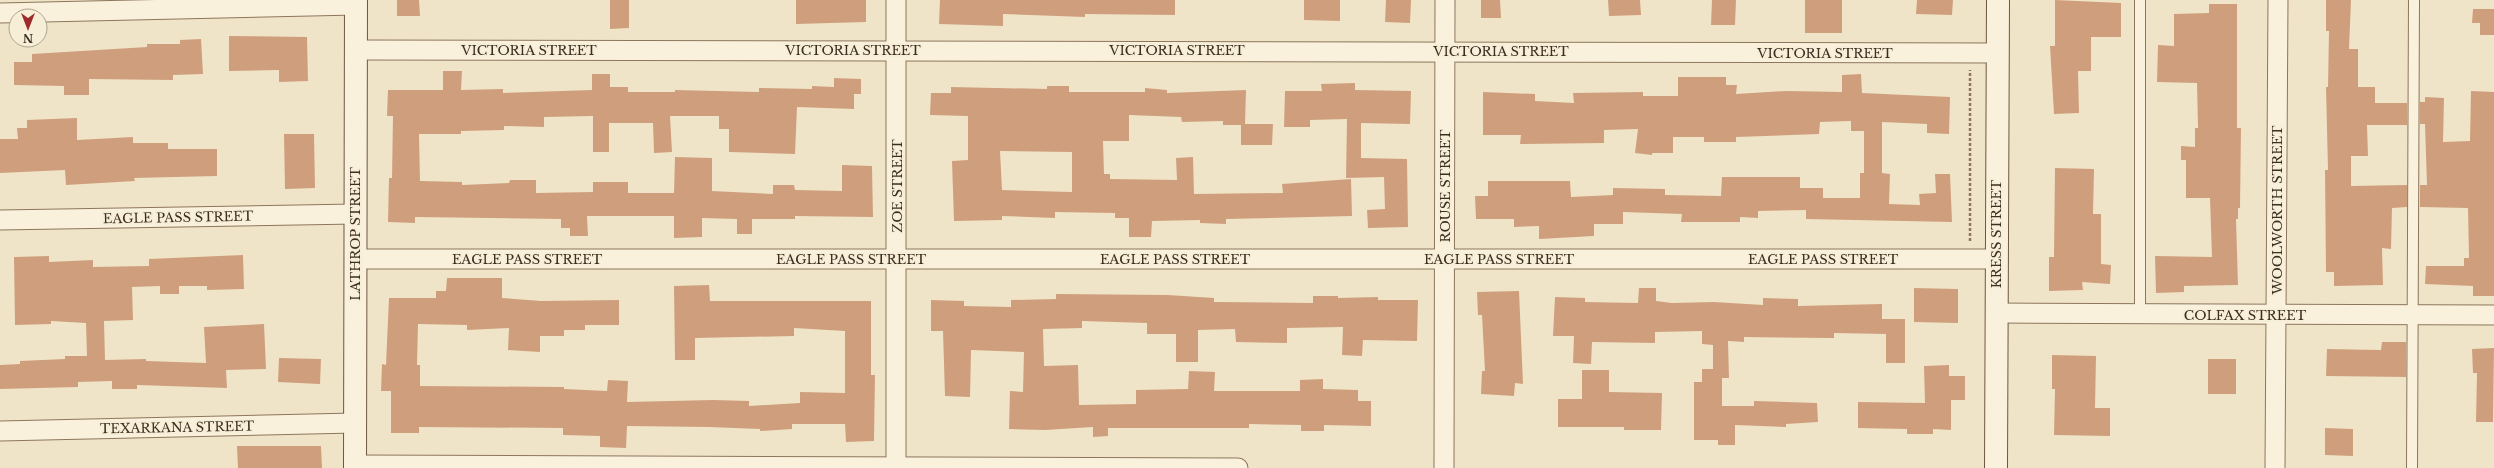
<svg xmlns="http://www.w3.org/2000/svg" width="2494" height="468" viewBox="0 0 2494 468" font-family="'Libre Baskerville',serif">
<rect width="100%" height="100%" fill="#f0e4c8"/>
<g fill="#cf9f7d" fill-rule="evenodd">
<polygon points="397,0 419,0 420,16 397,16"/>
<polygon points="610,0 629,0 629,28 610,29"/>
<polygon points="796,0 866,0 866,22 796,24"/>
<polygon points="940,0 1175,0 1175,15 1085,14 1085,17 1003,14 1003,26 939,24"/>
<polygon points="1304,0 1340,0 1340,21 1304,20"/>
<polygon points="1386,0 1411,0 1410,23 1385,22"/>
<polygon points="1481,0 1500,0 1501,18 1481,18"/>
<polygon points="1608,0 1640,0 1641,15 1609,16"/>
<polygon points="1712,0 1736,0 1735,25 1711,25"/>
<rect x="1805" y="0" width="37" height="33"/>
<polygon points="1917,0 1953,0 1952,15 1916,14"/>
<polygon points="2055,0 2121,3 2121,37 2091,37 2091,71 2078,71 2079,113 2054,114 2050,46 2055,46"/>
<polygon points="2326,0 2351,0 2349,49 2358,49 2358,87 2375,87 2375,103 2407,103 2407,125 2367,125 2368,156 2351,156 2351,186 2407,185 2407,207 2392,208 2391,249 2382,248 2383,285 2334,286 2334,272 2326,272 2325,170 2328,170 2326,87 2328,87 2329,31 2326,31"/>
<polygon points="2209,4 2237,4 2237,128 2241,128 2240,208 2238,208 2238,219 2236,219 2238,285 2184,286 2184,292 2156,293 2155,256 2212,257 2210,198 2186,198 2186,160 2181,160 2181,146 2195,147 2195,128 2198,128 2197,83 2157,82 2158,45 2174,46 2174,14 2209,13"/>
<polygon points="2473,9 2494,9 2494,35 2480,35 2480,23 2472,23"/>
<polygon points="229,36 307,37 308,81 279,82 279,70 229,71"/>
<polygon points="201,39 203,74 173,75 173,80 89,79 89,95 64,95 64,86 14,85 14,62 32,62 32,54 147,47 147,44 180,44 180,40"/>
<polygon points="443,71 462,71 461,90 503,89 503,93 592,90 592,74 610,74 610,87 628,87 628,92 675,92 675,90 759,92 759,88 812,89 812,86 834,87 834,78 861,79 861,94 854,94 854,109 797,107 795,154 729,152 729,129 719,129 719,116 670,116 672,152 654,153 653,123 609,123 609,152 593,152 593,116 544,117 544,127 504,126 504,130 461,131 461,134 419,134 420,181 462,182 462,185 509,183 510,180 536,180 536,193 593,192 593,182 628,182 628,193 674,193 675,157 712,158 712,191 773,194 773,185 794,185 795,190 842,191 842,165 872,166 873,217 795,216 795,219 752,219 752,234 737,234 737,219 702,218 702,237 674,238 674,216 587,216 588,236 570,236 570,228 561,228 561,219 415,217 415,223 388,222 389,178 392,178 393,116 387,116 388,90 443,90"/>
<polygon points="1861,74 1862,93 1950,97 1949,134 1927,133 1927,124 1882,122 1882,173 1890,174 1889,204 1920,205 1919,194 1936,193 1935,174 1950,174 1952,222 1806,219 1806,210 1758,211 1758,218 1740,217 1740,222 1681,222 1682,214 1623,212 1623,224 1594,224 1594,236 1539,239 1539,226 1514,227 1514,219 1476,219 1475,196 1488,196 1488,181 1570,181 1571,197 1613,195 1613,188 1665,189 1665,195 1721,196 1722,177 1800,177 1800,188 1823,188 1823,198 1860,198 1860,173 1864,173 1864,131 1851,131 1851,121 1820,122 1819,134 1736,137 1736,142 1704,142 1704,137 1673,137 1673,153 1652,153 1652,155 1635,153 1638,129 1604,130 1604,143 1520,144 1521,135 1483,135 1483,92 1535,94 1535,101 1574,103 1573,93 1643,92 1643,96 1678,96 1678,77 1726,77 1726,85 1737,85 1736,94 1786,91 1842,92 1842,75"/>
<polygon points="1355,83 1355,90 1411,91 1410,124 1361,123 1361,158 1407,159 1408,227 1368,228 1367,210 1385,209 1384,177 1346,178 1347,119 1310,120 1310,127 1284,127 1285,91 1322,91 1321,84"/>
<path d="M1047,86h22v6h76v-4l22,2v3l79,-3 -1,34h28l-1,21h-31v-20h-18v-4l-41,1 -1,-5 -52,-2v26h-26l1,33h6v5l67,1 -1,-22 17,-1 1,37 89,-1 -1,-9 69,-5 1,37 -126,3v5l-26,-1v-3l-48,1 -1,16h-22v-19h-14v-5l-60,-1v6l-53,-2v4l-48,1 -2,-60 16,-1v-44l-38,-1 1,-22h20v-6l96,2zM1000,151l72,1v40l-70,-2z"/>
<polygon points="2471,91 2494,92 2494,296 2473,296 2473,286 2425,284 2426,266 2464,266 2464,258 2469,258 2468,208 2420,207 2420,185 2427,185 2425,124 2420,124 2420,102 2425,102 2425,97 2444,98 2443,142 2470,141"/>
<polygon points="77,118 77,140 133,137 133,143 168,143 168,149 217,149 217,176 134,178 135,181 66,185 65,170 0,173 0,139 18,139 17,128 27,128 27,120"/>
<polygon points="284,134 314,134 315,188 285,189"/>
<polygon points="2055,168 2094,169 2093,214 2101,214 2101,264 2111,265 2110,284 2082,282 2083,290 2049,291 2049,257 2054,257"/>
<polygon points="243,255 244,289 207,290 207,286 179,286 179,294 160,294 160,286 132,287 133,320 104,321 105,360 146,359 146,361 206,363 204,327 264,324 266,369 226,370 227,388 137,385 137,389 112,389 112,381 78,382 78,387 0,389 0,365 20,364 20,361 65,359 65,356 87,356 86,323 51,321 51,324 15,325 14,257 49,256 49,262 93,260 93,267 149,266 149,259"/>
<polygon points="447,278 502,278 502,298 541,301 619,300 619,325 585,325 585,330 564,330 564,336 540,336 540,352 508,350 509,328 467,330 467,325 418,324 417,365 420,365 420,386 564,387 564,389 607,391 608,380 628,381 627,402 713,400 749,401 749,406 800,403 800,392 845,393 845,331 794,328 794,336 695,338 695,360 675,360 674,286 709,285 710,301 871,301 871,375 875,375 874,441 846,442 845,424 792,424 792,429 760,431 760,429 709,427 627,426 626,448 600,447 600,436 563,435 563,428 419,427 419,433 391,433 391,391 381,391 382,364 386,365 389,298 436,298 436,291 446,291"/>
<polygon points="1639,288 1656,288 1656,301 1672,303 1714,302 1763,305 1763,298 1798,299 1798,306 1882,304 1882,319 1905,319 1905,363 1886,363 1886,334 1834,333 1834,338 1744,337 1744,342 1728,341 1729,378 1722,378 1722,406 1754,406 1754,401 1817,403 1818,422 1786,424 1786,427 1735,425 1735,445 1718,445 1718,440 1694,440 1694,382 1702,382 1702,369 1713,369 1713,345 1702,344 1702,331 1655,332 1655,343 1592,342 1591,364 1573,363 1574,336 1553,336 1555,297 1585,298 1585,302 1638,303"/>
<polygon points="1914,288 1958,289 1958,323 1914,322"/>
<polygon points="1519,291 1523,384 1515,383 1514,396 1481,394 1482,371 1485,371 1482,315 1478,315 1477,292"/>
<polygon points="1056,294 1168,295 1214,298 1214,302 1313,303 1313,296 1338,296 1338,298 1378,297 1378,300 1418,300 1417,341 1363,340 1362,356 1342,355 1343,327 1287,328 1287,343 1236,342 1235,329 1198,330 1198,362 1176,362 1176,334 1147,334 1147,323 1082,321 1082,328 1043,329 1044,366 1078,365 1079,405 1136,404 1136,390 1188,389 1189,371 1215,372 1214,391 1300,391 1300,380 1323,379 1323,389 1358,390 1358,401 1371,401 1371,426 1324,425 1324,431 1301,431 1301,425 1249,424 1249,428 1108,428 1108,436 1093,437 1093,427 1045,430 1009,429 1010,391 1023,392 1024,352 971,350 970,397 945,396 943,331 931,331 931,300 964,301 964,306 1011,307 1011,300 1056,299"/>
<polygon points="2382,342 2406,342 2406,377 2326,376 2327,349 2381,350"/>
<polygon points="2494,348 2493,422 2476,422 2477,373 2473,373 2472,349"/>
<polygon points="2052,355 2096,356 2095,408 2110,408 2110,436 2054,435 2055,389 2052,389"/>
<polygon points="279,358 321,359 320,384 278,382"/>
<rect x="2208" y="359" width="28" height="35"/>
<polygon points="1949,365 1949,376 1965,376 1965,400 1951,400 1951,430 1933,429 1933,434 1907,434 1907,429 1858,428 1858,402 1925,403 1924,366"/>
<polygon points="1582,370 1609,370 1609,392 1662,393 1661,430 1624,430 1624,427 1558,427 1558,399 1582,399"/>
<polygon points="2325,428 2353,429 2353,456 2325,455"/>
<polygon points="237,446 321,446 322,468 238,468"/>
</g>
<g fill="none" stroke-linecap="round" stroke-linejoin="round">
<defs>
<g id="lane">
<polyline points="2140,314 2140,0"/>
<polyline points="2412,468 2414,0"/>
</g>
<g id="street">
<polyline points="896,0 896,468"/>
<polyline points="0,13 356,5"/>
<polyline points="356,50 1998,53"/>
<polyline points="0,220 355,214"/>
<polyline points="355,259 1995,259"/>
<polyline points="1996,313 2494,315"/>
<polyline points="0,431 355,423"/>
<polyline points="355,465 1238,468"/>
<polyline points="1444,468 1445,0"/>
<polyline points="2275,468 2278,0"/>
</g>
<g id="secondary">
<polyline points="355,468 356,0"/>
<polyline points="1996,468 1998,0"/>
</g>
</defs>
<use href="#lane" stroke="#8d765c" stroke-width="12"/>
<use href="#street" stroke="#8d765c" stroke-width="21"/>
<use href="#secondary" stroke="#6f573f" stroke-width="24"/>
<polyline stroke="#8d765c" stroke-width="2.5" stroke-dasharray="3 2" stroke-linecap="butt" points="1970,241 1970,70"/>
<use href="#lane" stroke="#faf1dc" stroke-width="10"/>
<use href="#street" stroke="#faf1dc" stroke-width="19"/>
<use href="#secondary" stroke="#faf1dc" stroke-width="22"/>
</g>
<g text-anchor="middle" stroke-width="4" stroke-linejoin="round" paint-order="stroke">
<g font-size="13" fill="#3d2e20" stroke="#f7eed8">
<text x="529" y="55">VICTORIA STREET</text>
<text x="853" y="55">VICTORIA STREET</text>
<text x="1177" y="55">VICTORIA STREET</text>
<text x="1501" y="56">VICTORIA STREET</text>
<text x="1825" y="58">VICTORIA STREET</text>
<text transform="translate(897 186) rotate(-90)" y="5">ZOE STREET</text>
<text transform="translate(1445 186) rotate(-90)" y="5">ROUSE STREET</text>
<text transform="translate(2277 210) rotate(-90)" y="5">WOOLWORTH STREET</text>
<text transform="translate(178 217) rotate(-1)" y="5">EAGLE PASS STREET</text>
<text transform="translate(355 234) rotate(-90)" y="5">LATHROP STREET</text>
<text transform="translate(1996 234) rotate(-90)" y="5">KRESS STREET</text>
<text x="527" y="264">EAGLE PASS STREET</text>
<text x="851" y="264">EAGLE PASS STREET</text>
<text x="1175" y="264">EAGLE PASS STREET</text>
<text x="1499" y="264">EAGLE PASS STREET</text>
<text x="1823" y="264">EAGLE PASS STREET</text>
<text x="2245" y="320">COLFAX STREET</text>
<text transform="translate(177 427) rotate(-1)" y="5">TEXARKANA STREET</text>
</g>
</g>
<g transform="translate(28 28) rotate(180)"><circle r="19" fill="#f7eed8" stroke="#ada18e"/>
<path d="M0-3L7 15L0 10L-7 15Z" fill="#9e2a2b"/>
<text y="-6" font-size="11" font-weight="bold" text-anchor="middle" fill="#3d2e20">N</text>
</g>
</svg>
